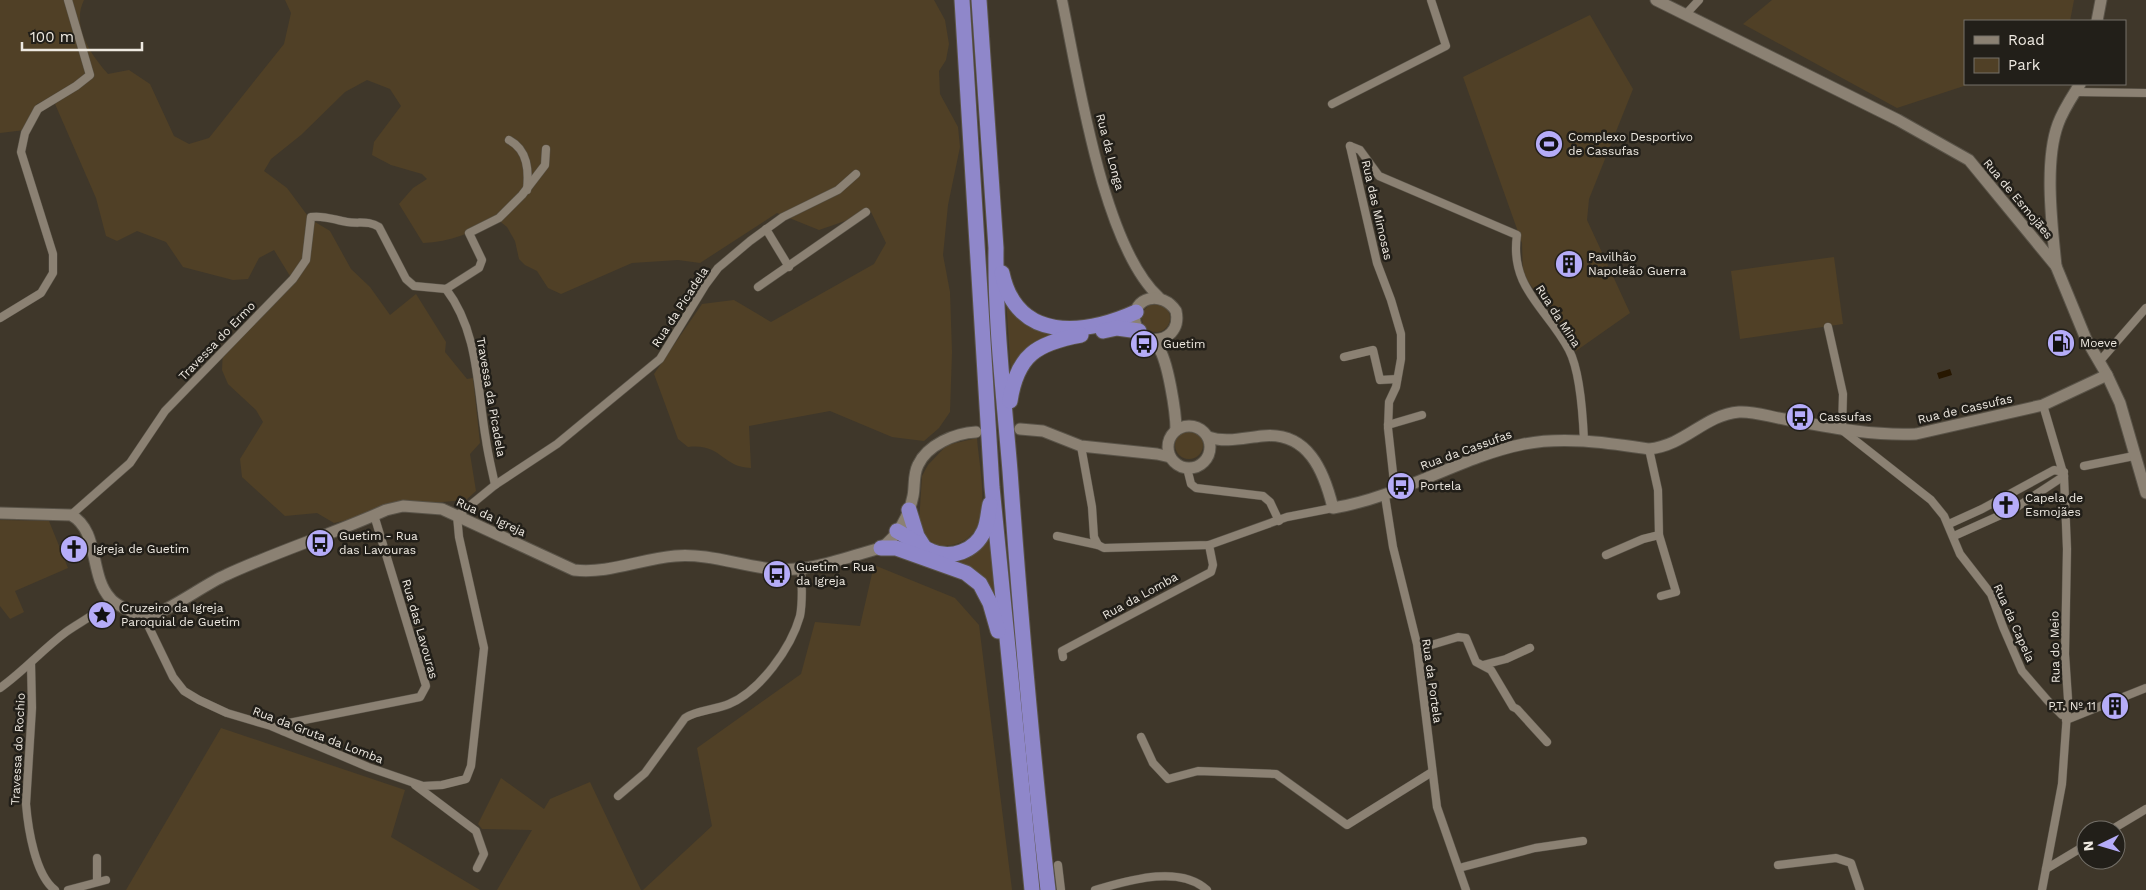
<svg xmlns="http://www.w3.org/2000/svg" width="2146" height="890" viewBox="0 0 2146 890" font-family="'Work Sans',sans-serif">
<rect width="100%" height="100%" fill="#3f372a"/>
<g fill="#504026">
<path d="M0,0h84c-13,26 7,55 24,74l21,-4 21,14 24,52 15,8 20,-6 75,-94 7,-31 -6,-13h649l11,20 4,24 -3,16 -7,11 1,23 18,33 2,20 -12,58 -5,50 7,37 2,60 -2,60 -11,16 -15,13 -32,-4 -62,-26 -81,15 2,42c-30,-1 -29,-25 -63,-21l-10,-8 -24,-65 48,-70 32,-4 37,22 103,-58 12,-21 -15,-31 -52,18 -42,-17 -77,50 -22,-3 -46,3 -71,31 -13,-6 -11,-17 -12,-6 -6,-6 -4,-18 -8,-14 -10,-8c-23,13 -47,23 -74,24l-24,-39 14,-16 14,-9 -5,-5 -31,-9 -19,-10 2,-13 27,-36 -11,-17 -23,-9 -22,12 -44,43 -30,24 -7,12 23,17 23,31 20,12 21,38 19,18 20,28 26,-21 30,48 -1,10 22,27 6,-1 7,65 -10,11 6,37 -10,9 -36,3 -36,-1 -30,14 -30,7 -17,-10 -32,3 -43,-39 -2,-18 23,-37 -7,-12 -28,-26 -6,-14 1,-21 57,-57 10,-16 -16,-26 -15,8 -11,21 -15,1 -50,-13 -17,-25 -29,-11 -20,10 -11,-5 -10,-38 -44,-101 -15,7 -12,26 -25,3z"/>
<polygon points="1772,0 2074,0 2070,21 1965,21 1965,84 1970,84 1897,108 1743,24"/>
<polygon points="1590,15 1633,89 1589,199 1587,220 1630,313 1576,351 1556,318 1523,275 1522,243 1463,77"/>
<polygon points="1834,257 1843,324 1740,339 1731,271"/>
<polygon points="1006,298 1058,333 1011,374"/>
<circle cx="1156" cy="318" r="14"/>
<circle cx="1189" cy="445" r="14"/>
<path d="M977,438c3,42 23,110 -40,108l-14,-10 -4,-13 3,-47 6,-11 19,-20z"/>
<polygon points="0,520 49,521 68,568 15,591 24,612 10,619 0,606"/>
<polygon points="990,531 994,595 965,565 955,561"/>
<polygon points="874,565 955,598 979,625 1012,890 643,890 712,826 697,748 801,674 815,622 860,626"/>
<polygon points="221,728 405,790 391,837 480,890 126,890"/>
<polygon points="501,778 544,809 550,799 590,782 641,890 497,890 532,830 482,829 478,824"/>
</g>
<polygon fill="#271700" points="1950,369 1952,375 1939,379 1937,373"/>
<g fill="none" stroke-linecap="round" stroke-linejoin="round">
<defs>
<g id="minor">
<polyline points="1686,14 1699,0"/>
<polyline points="2075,92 2146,93"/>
<polyline points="1332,104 1446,46 1431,0"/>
<path d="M509,140c19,10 20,31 18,50"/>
<path d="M1350,146l10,4 19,26 138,59c-8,53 31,74 52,115 11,21 14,67 15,91"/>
<polyline points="1350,146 1377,263 1391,300 1401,334 1401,359 1396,387 1389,402 1388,428 1395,491"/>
<polyline points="766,229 789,267"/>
<polyline points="758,287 866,212"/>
<path d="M446,289c33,43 31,100 40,151 2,15 6,30 9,45"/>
<polyline points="0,318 41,293 53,273 53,254 21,152 25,133 38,109 76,86 90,75 68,0"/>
<polyline points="1828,327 1843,394 1842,430 1931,500 1944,516 1960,554 1991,594 2003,627 2022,671 2048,701 2062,715 2067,715"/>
<polyline points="1344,357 1373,350 1380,380 1397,379"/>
<polyline points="2099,362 2146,308"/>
<polyline points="1388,425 1422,415"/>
<polyline points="1081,446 1092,507 1094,537 1098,545 1104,548 1209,545 1287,517 1333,508"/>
<polyline points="1649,449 1658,490 1659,535 1676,592 1661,596"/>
<polyline points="2084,466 2134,456"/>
<polyline points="1187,468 1191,484 1196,488 1263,496 1270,502 1279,521"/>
<polyline points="1385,496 1393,547 1417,644 1437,807 1466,890"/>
<path d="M71,515l59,-52 35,-52 128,-132 13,-19 5,-43c14,-2 23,3 36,5 12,2 22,-2 32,5l27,52 8,7 32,3 33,-21 3,-8 -13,-27 30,-15 23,-23 23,-30 1,-16"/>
<polyline points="1949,524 1982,509 2054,470 2064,472"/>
<polyline points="1057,536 1098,545"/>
<polyline points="1954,536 2014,509 2064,476"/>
<polyline points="1606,555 1643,539 1659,535"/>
<polyline points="144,617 173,677 184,691 199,700 227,713 271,726 368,767 423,786 442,785 466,779 471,766 484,648 459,537 457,516 495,485 557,444 660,359 706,284 718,268 750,241 783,217 838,190 856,174"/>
<polyline points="1418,649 1458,637 1466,638 1476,662 1491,670 1513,707 1517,709 1547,742"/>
<polyline points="1063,657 1062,651 1211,572 1213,565 1209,545"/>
<path d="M31,663l1,45 -6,96c2,24 9,71 29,86"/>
<polyline points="1483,665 1506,659 1530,648"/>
<path d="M0,688c24,-17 43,-39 66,-56 16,-11 31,-18 45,-32"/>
<polyline points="2066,720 2146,688"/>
<polyline points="283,731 289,723 420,697 426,686 374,515"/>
<polyline points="1141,737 1153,763 1168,779 1198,771 1276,774 1347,825 1432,772"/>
<polyline points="415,785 476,831 484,854 477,868"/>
<path d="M618,796l27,-23 40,-55c12,-8 30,-8 44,-14 31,-13 62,-56 71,-88 3,-15 2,-31 1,-47"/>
<polyline points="2111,830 2146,809"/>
<polyline points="97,858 97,882"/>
<polyline points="1058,865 1061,890"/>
<polyline points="1778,865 1836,858 1851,863 1860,890"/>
<polyline points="1459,868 1535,848 1583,841"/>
<polyline points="2046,869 2086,845"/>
<polyline points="68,890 106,880"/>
<path d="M1095,890c32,-9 84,-26 112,0"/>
<polyline points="2042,890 2062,784 2068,699 2065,654 2067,549 2064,476 2043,405"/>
</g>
<path id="tertiary" d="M1062,0c16,76 41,246 97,297"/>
<g id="secondary">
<polyline points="1656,0 1898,120 1969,160 2056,266 2086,339 2107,375 2120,403 2146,493"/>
<polyline points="2097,21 2101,0"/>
<path d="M2056,266c-4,-40 -12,-104 2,-142 5,-14 14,-27 22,-40"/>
<path d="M1149,339c19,3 31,-10 27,-28 -13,-21 -45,-15 -41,11 3,13 15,16 23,25 10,13 18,66 18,83"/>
<circle cx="1189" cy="447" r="21"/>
<polyline points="1020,429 1043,431 1081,446 1157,454 1170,457"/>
<path d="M1208,437c18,6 35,1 54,-1 46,-5 62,35 71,72 68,-11 126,-51 191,-64 41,-8 84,-1 125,5 37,-4 55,-34 90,-37 15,-1 31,5 45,7 44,8 87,17 132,15l127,-29 64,-30"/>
<path d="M0,513l71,2c29,16 18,60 39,83 6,8 24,15 34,19 22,-3 59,-32 82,-42 52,-24 107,-41 160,-65l17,-4 39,3 132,61c35,4 66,-11 101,-14 33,-3 66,10 98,13 37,4 73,-12 108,-21 17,-12 28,-32 32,-52 2,-10 0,-21 5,-31 9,-20 37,-32 58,-33"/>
</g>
<g id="motorway">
<polyline points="962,0 992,487 1032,890"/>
<path d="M979,0l17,248c-1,75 8,149 14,223 10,140 22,280 38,419"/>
<path d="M1002,273c15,70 82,62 134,39"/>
<polyline points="1103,331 1117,328 1139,331"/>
<path d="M1010,401c7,-46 27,-58 71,-66"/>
<polyline points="909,510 917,536 924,547"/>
<path d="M897,531c11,6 22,15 34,20 20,9 44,0 53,-20 4,-8 4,-19 6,-27"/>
<polyline points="881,548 896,548 966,573 980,584 990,603 998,631"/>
</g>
</defs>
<use href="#minor" stroke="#595348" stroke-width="9"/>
<use href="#tertiary" stroke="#595348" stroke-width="12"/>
<use href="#secondary" stroke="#595348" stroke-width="13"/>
<use href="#motorway" stroke="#595348" stroke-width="17"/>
<use href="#minor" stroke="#8b8173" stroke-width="8"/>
<use href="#tertiary" stroke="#8b8173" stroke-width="10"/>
<use href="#secondary" stroke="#8b8173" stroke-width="11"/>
<use href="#motorway" stroke="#8f87ca" stroke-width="15"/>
</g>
<defs>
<symbol id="stadium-disc" viewBox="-11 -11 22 22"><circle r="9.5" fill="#b5acf8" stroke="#221f19"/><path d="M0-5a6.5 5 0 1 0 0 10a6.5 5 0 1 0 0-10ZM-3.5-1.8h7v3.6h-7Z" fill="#111"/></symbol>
<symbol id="building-disc" viewBox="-11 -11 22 22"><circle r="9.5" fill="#b5acf8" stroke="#221f19"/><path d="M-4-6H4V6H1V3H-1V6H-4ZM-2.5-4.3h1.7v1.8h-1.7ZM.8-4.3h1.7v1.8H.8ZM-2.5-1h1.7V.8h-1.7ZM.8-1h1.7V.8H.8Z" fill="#111"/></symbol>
<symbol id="fuel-disc" viewBox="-11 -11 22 22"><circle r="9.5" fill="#b5acf8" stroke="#221f19"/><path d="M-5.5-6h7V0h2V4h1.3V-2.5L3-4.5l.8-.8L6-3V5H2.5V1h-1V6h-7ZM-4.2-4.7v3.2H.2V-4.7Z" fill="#111"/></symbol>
<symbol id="bus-disc" viewBox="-11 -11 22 22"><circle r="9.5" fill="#b5acf8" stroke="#221f19"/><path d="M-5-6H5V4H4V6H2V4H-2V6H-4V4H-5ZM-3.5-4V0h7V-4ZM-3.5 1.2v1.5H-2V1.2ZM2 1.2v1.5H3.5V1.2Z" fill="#111"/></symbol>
<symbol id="church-disc" viewBox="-11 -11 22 22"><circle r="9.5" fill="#b5acf8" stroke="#221f19"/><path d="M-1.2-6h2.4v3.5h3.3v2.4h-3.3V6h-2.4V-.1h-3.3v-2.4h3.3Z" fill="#111"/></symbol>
<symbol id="sight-disc" viewBox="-11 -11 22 22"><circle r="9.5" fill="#b5acf8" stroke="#221f19"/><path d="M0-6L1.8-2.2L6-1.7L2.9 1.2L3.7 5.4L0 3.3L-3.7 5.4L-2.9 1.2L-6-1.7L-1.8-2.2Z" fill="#111"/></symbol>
</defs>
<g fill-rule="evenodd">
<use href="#stadium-disc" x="1533" y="128" width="32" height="32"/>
<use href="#building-disc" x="1553" y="248" width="32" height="32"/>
<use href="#fuel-disc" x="2045" y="327" width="32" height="32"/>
<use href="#bus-disc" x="1128" y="328" width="32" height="32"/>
<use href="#bus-disc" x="1784" y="401" width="32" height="32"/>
<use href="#bus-disc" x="1385" y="470" width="32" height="32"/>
<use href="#church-disc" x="1990" y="489" width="32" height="32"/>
<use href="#bus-disc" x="304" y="527" width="32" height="32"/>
<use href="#church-disc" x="58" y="533" width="32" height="32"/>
<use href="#bus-disc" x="761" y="558" width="32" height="32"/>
<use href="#sight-disc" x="86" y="599" width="32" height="32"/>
<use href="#building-disc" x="2099" y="690" width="32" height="32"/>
</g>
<g text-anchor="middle" stroke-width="5" stroke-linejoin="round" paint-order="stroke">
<g font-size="12" fill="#eee9e1" stroke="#221f19" text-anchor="start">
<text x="1568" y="141">Complexo Desportivo<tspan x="1568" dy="14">de Cassufas</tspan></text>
<text x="1588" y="261">Pavilhão<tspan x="1588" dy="14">Napoleão Guerra</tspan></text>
<text x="2080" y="347">Moeve</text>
<text x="1163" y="348">Guetim</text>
<text x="1819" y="421">Cassufas</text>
<text x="1420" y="490">Portela</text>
<text x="2025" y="502">Capela de<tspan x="2025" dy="14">Esmojães</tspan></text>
<text x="339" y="540">Guetim - Rua<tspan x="339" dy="14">das Lavouras</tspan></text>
<text x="93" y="553">Igreja de Guetim</text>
<text x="796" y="571">Guetim - Rua<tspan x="796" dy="14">da Igreja</tspan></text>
<text x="121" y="612">Cruzeiro da Igreja<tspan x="121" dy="14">Paroquial de Guetim</tspan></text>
<text x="2096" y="710" text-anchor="end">P.T. Nº 11</text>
</g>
<g font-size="12" fill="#eee9e1" stroke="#221f19">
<text transform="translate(1110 152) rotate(75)" y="4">Rua da Longa</text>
<text transform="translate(2018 199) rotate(50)" y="4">Rua de Esmojães</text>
<text transform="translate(1377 210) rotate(77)" y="4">Rua das Mimosas</text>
<text transform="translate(680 307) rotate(-57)" y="4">Rua da Picadela</text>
<text transform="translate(1558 316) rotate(57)" y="4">Rua da Mina</text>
<text transform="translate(217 341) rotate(-46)" y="4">Travessa do Ermo</text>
<text transform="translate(491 397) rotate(80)" y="4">Travessa da Picadela</text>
<text transform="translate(1965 409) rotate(-13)" y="4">Rua de Cassufas</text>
<text transform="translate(1466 450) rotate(-20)" y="4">Rua da Cassufas</text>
<text transform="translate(491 517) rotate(25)" y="4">Rua da Igreja</text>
<text transform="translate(1140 596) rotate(-29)" y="4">Rua da Lomba</text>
<text transform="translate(2014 623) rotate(66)" y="4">Rua da Capela</text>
<text transform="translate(420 629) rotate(74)" y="4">Rua das Lavouras</text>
<text transform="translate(2055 647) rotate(-91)" y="4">Rua do Meio</text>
<text transform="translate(1432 681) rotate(82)" y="4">Rua da Portela</text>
<text transform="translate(318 735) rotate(21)" y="4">Rua da Gruta da Lomba</text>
<text transform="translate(18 749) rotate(-87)" y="4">Travessa do Rochio</text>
</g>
</g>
<rect x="1964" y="20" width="162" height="65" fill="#221f19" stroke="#747069"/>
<rect x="1974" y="36" width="25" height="8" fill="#8b8173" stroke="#747069"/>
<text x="2008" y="45" font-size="15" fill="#eee9e1">Road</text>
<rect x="1974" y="58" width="25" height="15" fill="#504026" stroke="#747069"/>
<text x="2008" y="70" font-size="15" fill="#eee9e1">Park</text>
<g transform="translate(2101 845) rotate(265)"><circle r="24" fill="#221f19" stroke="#747069"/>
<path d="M0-4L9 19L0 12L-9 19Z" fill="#b5acf8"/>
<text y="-8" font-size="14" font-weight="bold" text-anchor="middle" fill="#eee9e1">N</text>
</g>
<path d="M22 42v8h120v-8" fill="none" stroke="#eee9e1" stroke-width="2.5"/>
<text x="30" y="42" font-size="15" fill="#eee9e1" stroke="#221f19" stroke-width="4" paint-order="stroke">100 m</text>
</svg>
